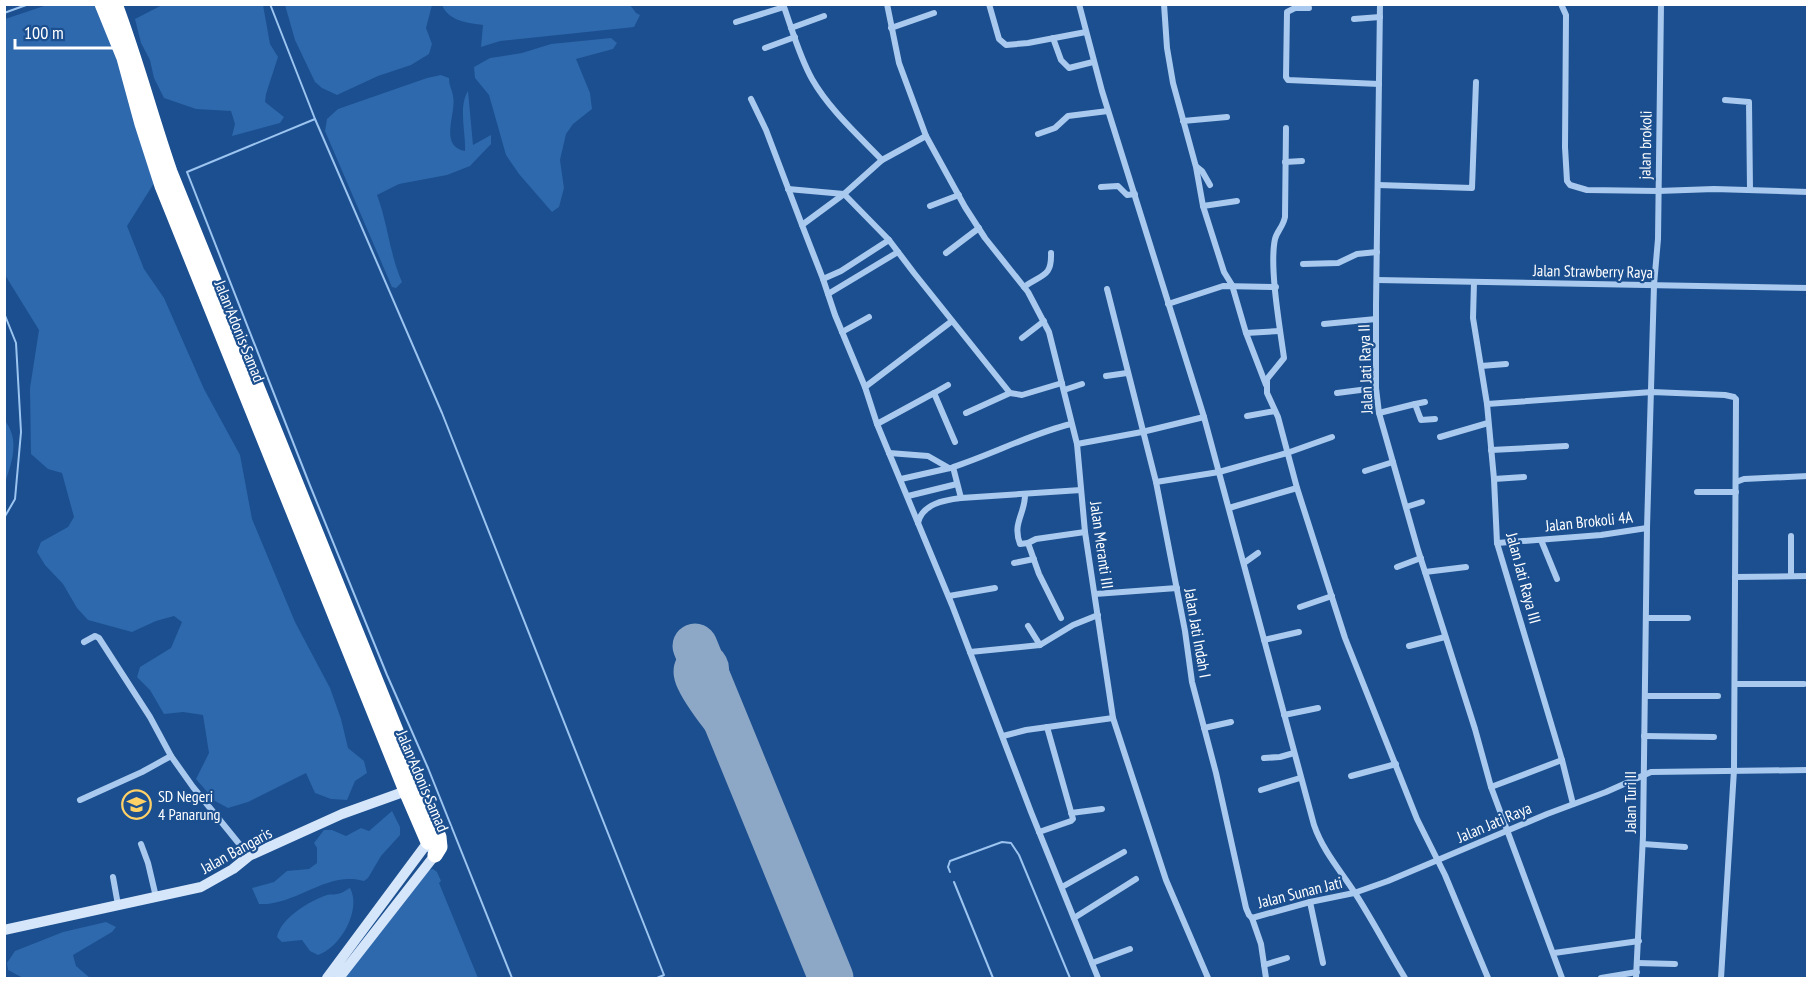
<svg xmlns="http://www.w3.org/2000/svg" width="1812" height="983" viewBox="0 0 1812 983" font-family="'PT Sans Narrow',sans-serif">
<rect width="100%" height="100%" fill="#1b4f8f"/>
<g fill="#2e69ad">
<polygon points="164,4 263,5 270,44 278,57 266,94 265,102 284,117 280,123 232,136 235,124 231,111 196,109 164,98 154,78 150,60 141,43 135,19"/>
<polygon points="47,5 95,5 125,78 156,180 127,226 144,269 164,298 204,389 240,455 252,519 295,622 330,688 341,719 348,748 364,761 367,773 355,781 347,800 331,799 315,793 306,773 248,802 228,808 215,801 196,779 209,753 203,715 183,712 164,714 150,690 137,677 140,667 171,648 182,622 174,616 156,621 132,632 88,620 77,608 63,584 45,565 37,552 41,542 68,527 74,517 62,473 48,469 31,454 30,388 39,330 5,275 5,19"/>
<polygon points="285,5 432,5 426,28 432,44 429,54 411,65 378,76 337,95 322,88 315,82 295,40"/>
<path d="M442,5h188l6,8 4,2 -6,12 -134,14 -19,6 2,-22c-15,-2 -35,-4 -41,-20z"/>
<polygon points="611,38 617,43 613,49 576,59 590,93 592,109 573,124 566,134 560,160 564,188 559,207 552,212 519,174 506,155 489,95 475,78 474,67 490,58 522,53 551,44"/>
<path d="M441,75l8,3c0,8 3,11 4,18 4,17 -15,50 12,55 1,-18 -7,-44 3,-60l5,54 18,-10v9l-21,22 -23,9 -48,9 -22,11c11,29 12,57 25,87l-6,6 -4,-1 -67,-156 2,-12 11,-10 89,-31z"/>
<path d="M5,421c15,19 7,41 0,62z"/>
<path d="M392,811l8,16v8l-19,21 -13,22 -4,3c-37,-11 -68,25 -105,23l-7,-16 22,-6 13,-11 22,-2 8,-6v-15l-3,-5 10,-13h8l14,6 15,-8 8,3z"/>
<polygon points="433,869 437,872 441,881 439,883 478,978 343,978 429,870"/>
<path d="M350,888c12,22 -10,60 -32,67l-8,-4 -8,-11 -20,2 -5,-5c4,-19 32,-36 50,-42 3,-1 6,0 10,-1 4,0 9,-4 13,-6z"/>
<polygon points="106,922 116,927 112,932 73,955 76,966 90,978 23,978 8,970 7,963 15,951 63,932"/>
</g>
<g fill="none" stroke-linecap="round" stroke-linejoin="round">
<g stroke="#9cc4f0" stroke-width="2">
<polyline points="270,4 315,119"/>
<polyline points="4,13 29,4"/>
<polyline points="4,313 16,343 21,432 15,499 4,518"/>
<polyline points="950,872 948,867 950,861 1002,842 1011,843 1019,855 1070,978"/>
<polyline points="954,882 993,978"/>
<polyline points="512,978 428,768 387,675 309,483 187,172 315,119 442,413 664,975 657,978"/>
</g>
<path stroke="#8da7c7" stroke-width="18" d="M712,686c4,-5 8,-9 8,-16 1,-12 -14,-24 -25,-17 -9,4 -14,13 -12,23 3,20 46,69 61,88"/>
<polyline stroke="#8da7c7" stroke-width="45" points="695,646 831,978"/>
<g stroke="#a9c9ee" stroke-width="6">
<path d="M783,4c9,25 16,52 29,75 17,30 46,56 70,81"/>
<polyline points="887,4 899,63 926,136 965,207 985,238 1028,292 1049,332 1077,444 1085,532 1113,718 1166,880 1208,978"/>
<polyline points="989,4 999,39 1006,45 1028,43 1086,32"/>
<path d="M1079,4l23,87 102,326 110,408c9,26 26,45 41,68 18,28 33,57 50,85"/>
<polyline points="1164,4 1167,48 1173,83 1196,167 1203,206 1224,272 1232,285 1246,333 1280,331"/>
<polyline points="1380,4 1376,306 1376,388 1379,413 1418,550 1475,729 1491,787 1562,978"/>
<polyline points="1561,4 1566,15 1565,147 1567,181 1570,185 1587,190 1658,191 1714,189 1808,192"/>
<polyline points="1309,8 1295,8 1287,12 1286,77 1288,80 1379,84"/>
<polyline points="1354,19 1380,17"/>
<polyline points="736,22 784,7"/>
<polyline points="791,28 824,16"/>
<polyline points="891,28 934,13"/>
<polyline points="1053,38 1061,60 1069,68 1093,62"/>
<polyline points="765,48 795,37"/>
<polyline points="751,99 766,130 802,225"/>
<polyline points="1725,100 1749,102 1750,190"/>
<polyline points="1183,121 1227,117"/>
<path d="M1286,128l-1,89c-2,10 -8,14 -10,22 -6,28 5,89 9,119l-17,21v14l11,24 19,71 48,150 72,181 28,56 43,103"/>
<polyline points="1038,134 1055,128 1068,116 1108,111"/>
<polyline points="926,136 882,160 844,194 802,225 823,279 841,271 889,240 914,273 1010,393 1022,395 1062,383"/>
<polyline points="1285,162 1302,161"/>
<polyline points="1197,167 1202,171 1210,185"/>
<polyline points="1378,185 1472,188 1476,82"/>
<polyline points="1101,187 1118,186 1127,195 1135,194"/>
<polyline points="788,189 844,194 889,240"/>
<polyline points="930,206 959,195"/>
<polyline points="1203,206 1237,201"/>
<polyline points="946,253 979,228"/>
<polyline points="1303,264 1338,263 1357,254 1377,252"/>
<polyline points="823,279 835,315 865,387 877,424 952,605 1031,812 1098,978"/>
<polyline points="1377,280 1808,288"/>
<polyline points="1474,282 1473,318 1487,404 1494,479 1497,543 1562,760 1573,804"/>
<path d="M1024,287c17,-13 28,-9 27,-34"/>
<polyline points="1107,289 1156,482 1185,631 1192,682 1216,773 1246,908 1249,915 1252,918 1261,944 1266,978"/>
<polyline points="828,294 898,252"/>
<polyline points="1168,304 1223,286 1276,287"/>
<polyline points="1324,324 1376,319"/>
<polyline points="842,332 869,317"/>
<polyline points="1246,333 1266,385"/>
<polyline points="1022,338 1044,321"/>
<polyline points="1481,366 1506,364"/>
<polyline points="1106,376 1127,373"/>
<polyline points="865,387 952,321"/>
<polyline points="1064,390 1082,384"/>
<polyline points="934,393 948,385"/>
<polyline points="1337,393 1376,388"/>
<polyline points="1415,404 1425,402"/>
<polyline points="1487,404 1652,392 1725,395 1734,397 1736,399 1734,770 1721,978"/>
<polyline points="966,413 1010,393"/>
<polyline points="1379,413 1415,404 1421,420 1435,419"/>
<polyline points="1247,416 1275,411"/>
<polyline points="877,424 934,393 955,442"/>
<path d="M1071,424c-41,10 -78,30 -118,43l8,31 120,-8"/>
<polyline points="1440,437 1488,423"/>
<polyline points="1077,444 1142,432 1204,417"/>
<polyline points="1491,450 1566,446"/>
<polyline points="889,453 928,456 949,468"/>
<polyline points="1365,471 1393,462"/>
<polyline points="901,479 950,468"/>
<polyline points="1494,479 1524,477"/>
<polyline points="1156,482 1219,472 1287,453 1332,437"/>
<polyline points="1736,482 1744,479 1808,476"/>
<polyline points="1697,492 1736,492"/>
<path d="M1025,495c0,19 -13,28 -5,49l8,-1"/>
<polyline points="908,496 957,484"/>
<polyline points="1406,507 1422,502"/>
<polyline points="1229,508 1297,488"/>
<path d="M918,523c4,-19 26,-23 43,-25"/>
<polyline points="1791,536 1791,575"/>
<polyline points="1541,540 1557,579"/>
<polyline points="1497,543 1601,535 1647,528"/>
<polyline points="1014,563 1034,559"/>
<polyline points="1244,563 1258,553"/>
<polyline points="1397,567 1421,558"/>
<polyline points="1425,572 1466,567"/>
<polyline points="1735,577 1808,576"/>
<polyline points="1095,594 1177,588"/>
<polyline points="949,596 995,588"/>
<polyline points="1300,607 1332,596"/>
<polyline points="1061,618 1039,574 1028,543 1036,539 1085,532"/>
<polyline points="1646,618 1688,618"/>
<polyline points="1028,626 1040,645"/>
<polyline points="1264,640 1299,632"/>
<polyline points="84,642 95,636 99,638 150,717 171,756 193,787 249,856"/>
<polyline points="1409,646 1445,637"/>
<polyline points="970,652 1040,645 1073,625 1098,615"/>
<polyline points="1735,684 1804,684"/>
<polyline points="1645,696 1718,696"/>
<polyline points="1284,715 1318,708"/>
<polyline points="1204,728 1231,722"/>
<polyline points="1003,736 1026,730 1113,718"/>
<polyline points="1644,736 1714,737"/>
<polyline points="1264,758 1280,757 1294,753"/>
<polyline points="1351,776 1396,764"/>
<polyline points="1491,787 1562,760"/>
<polyline points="1261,790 1300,778"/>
<polyline points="80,800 142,772 171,756"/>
<polyline points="1071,813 1102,809"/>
<polyline points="1039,832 1071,821 1073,819 1047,727"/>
<polyline points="141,844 148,863 156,897"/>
<polyline points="1643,844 1685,847"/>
<polyline points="113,877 118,905"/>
<polyline points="1062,887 1124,852"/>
<polyline points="1310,902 1323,963"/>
<polyline points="1074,918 1136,879"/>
<polyline points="1252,918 1310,902 1354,893 1388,881 1547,814 1606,792 1651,772 1808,770"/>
<polyline points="1554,953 1639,941"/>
<polyline points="1092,963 1130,949"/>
<polyline points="1637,963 1675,964"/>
<polyline points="1264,965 1287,958"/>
<polyline points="1601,978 1637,972"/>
<polyline points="1636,978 1643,836 1647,528 1654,285 1658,239 1661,4"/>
</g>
<g stroke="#d6e6fa" stroke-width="10">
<polyline points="4,930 201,887 233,869 249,856 342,814 406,791"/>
<polyline points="327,978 428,842 435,855 339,978"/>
</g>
<g stroke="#fff" stroke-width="15">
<polyline points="102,4 124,58 142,124 162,186 406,791 428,842"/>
<path d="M115,4c21,56 36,113 55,168l269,665 1,10 -5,8"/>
</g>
</g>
<defs>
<symbol id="school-ring" viewBox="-11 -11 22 22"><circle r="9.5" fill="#1b4f8f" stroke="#ffd166" stroke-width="1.5"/><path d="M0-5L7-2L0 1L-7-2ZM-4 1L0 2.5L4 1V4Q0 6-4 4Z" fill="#ffd166"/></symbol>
</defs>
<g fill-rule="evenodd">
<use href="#school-ring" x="120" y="788" width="33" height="33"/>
</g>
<g text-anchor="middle" stroke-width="4.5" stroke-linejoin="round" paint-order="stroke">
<g font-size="16" fill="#fff" stroke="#1b4f8f">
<text transform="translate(1645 145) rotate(-89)" y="6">jalan brokoli</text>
<text transform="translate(1593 271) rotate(1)" y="6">Jalan Strawberry Raya</text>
<text transform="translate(240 331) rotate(68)" y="6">Jalan Adonis Samad</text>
<text transform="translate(1365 369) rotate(-92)" y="6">Jalan Jati Raya II</text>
<text transform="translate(1589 521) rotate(-6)" y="6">Jalan Brokoli 4A</text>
<text transform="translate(1102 545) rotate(82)" y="6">Jalan Meranti III</text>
<text transform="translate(1524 578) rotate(75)" y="6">Jalan Jati Raya III</text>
<text transform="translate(1198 633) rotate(80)" y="6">Jalan Jati Indah I</text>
<text transform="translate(423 781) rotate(67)" y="6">Jalan Adonis Samad</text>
<text transform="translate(1630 802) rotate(-90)" y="6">Jalan Turi II</text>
<text transform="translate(1494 822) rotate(-23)" y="6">Jalan Jati Raya</text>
<text transform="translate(236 850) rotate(-29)" y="6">Jalan Bangaris</text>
<text transform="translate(1300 892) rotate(-14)" y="6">Jalan Sunan Jati</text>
</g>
<g font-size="16" fill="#fff" stroke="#1b4f8f" text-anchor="start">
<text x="158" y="802">SD Negeri<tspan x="158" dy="18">4 Panarung</tspan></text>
</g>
</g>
<rect width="1812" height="983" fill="none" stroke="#ffffff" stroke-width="12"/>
<path d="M15 39v9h100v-9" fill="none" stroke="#ffffff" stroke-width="3"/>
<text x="24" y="39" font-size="18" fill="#ffffff" stroke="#1b4f8f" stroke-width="4.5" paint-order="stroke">100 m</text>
</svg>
